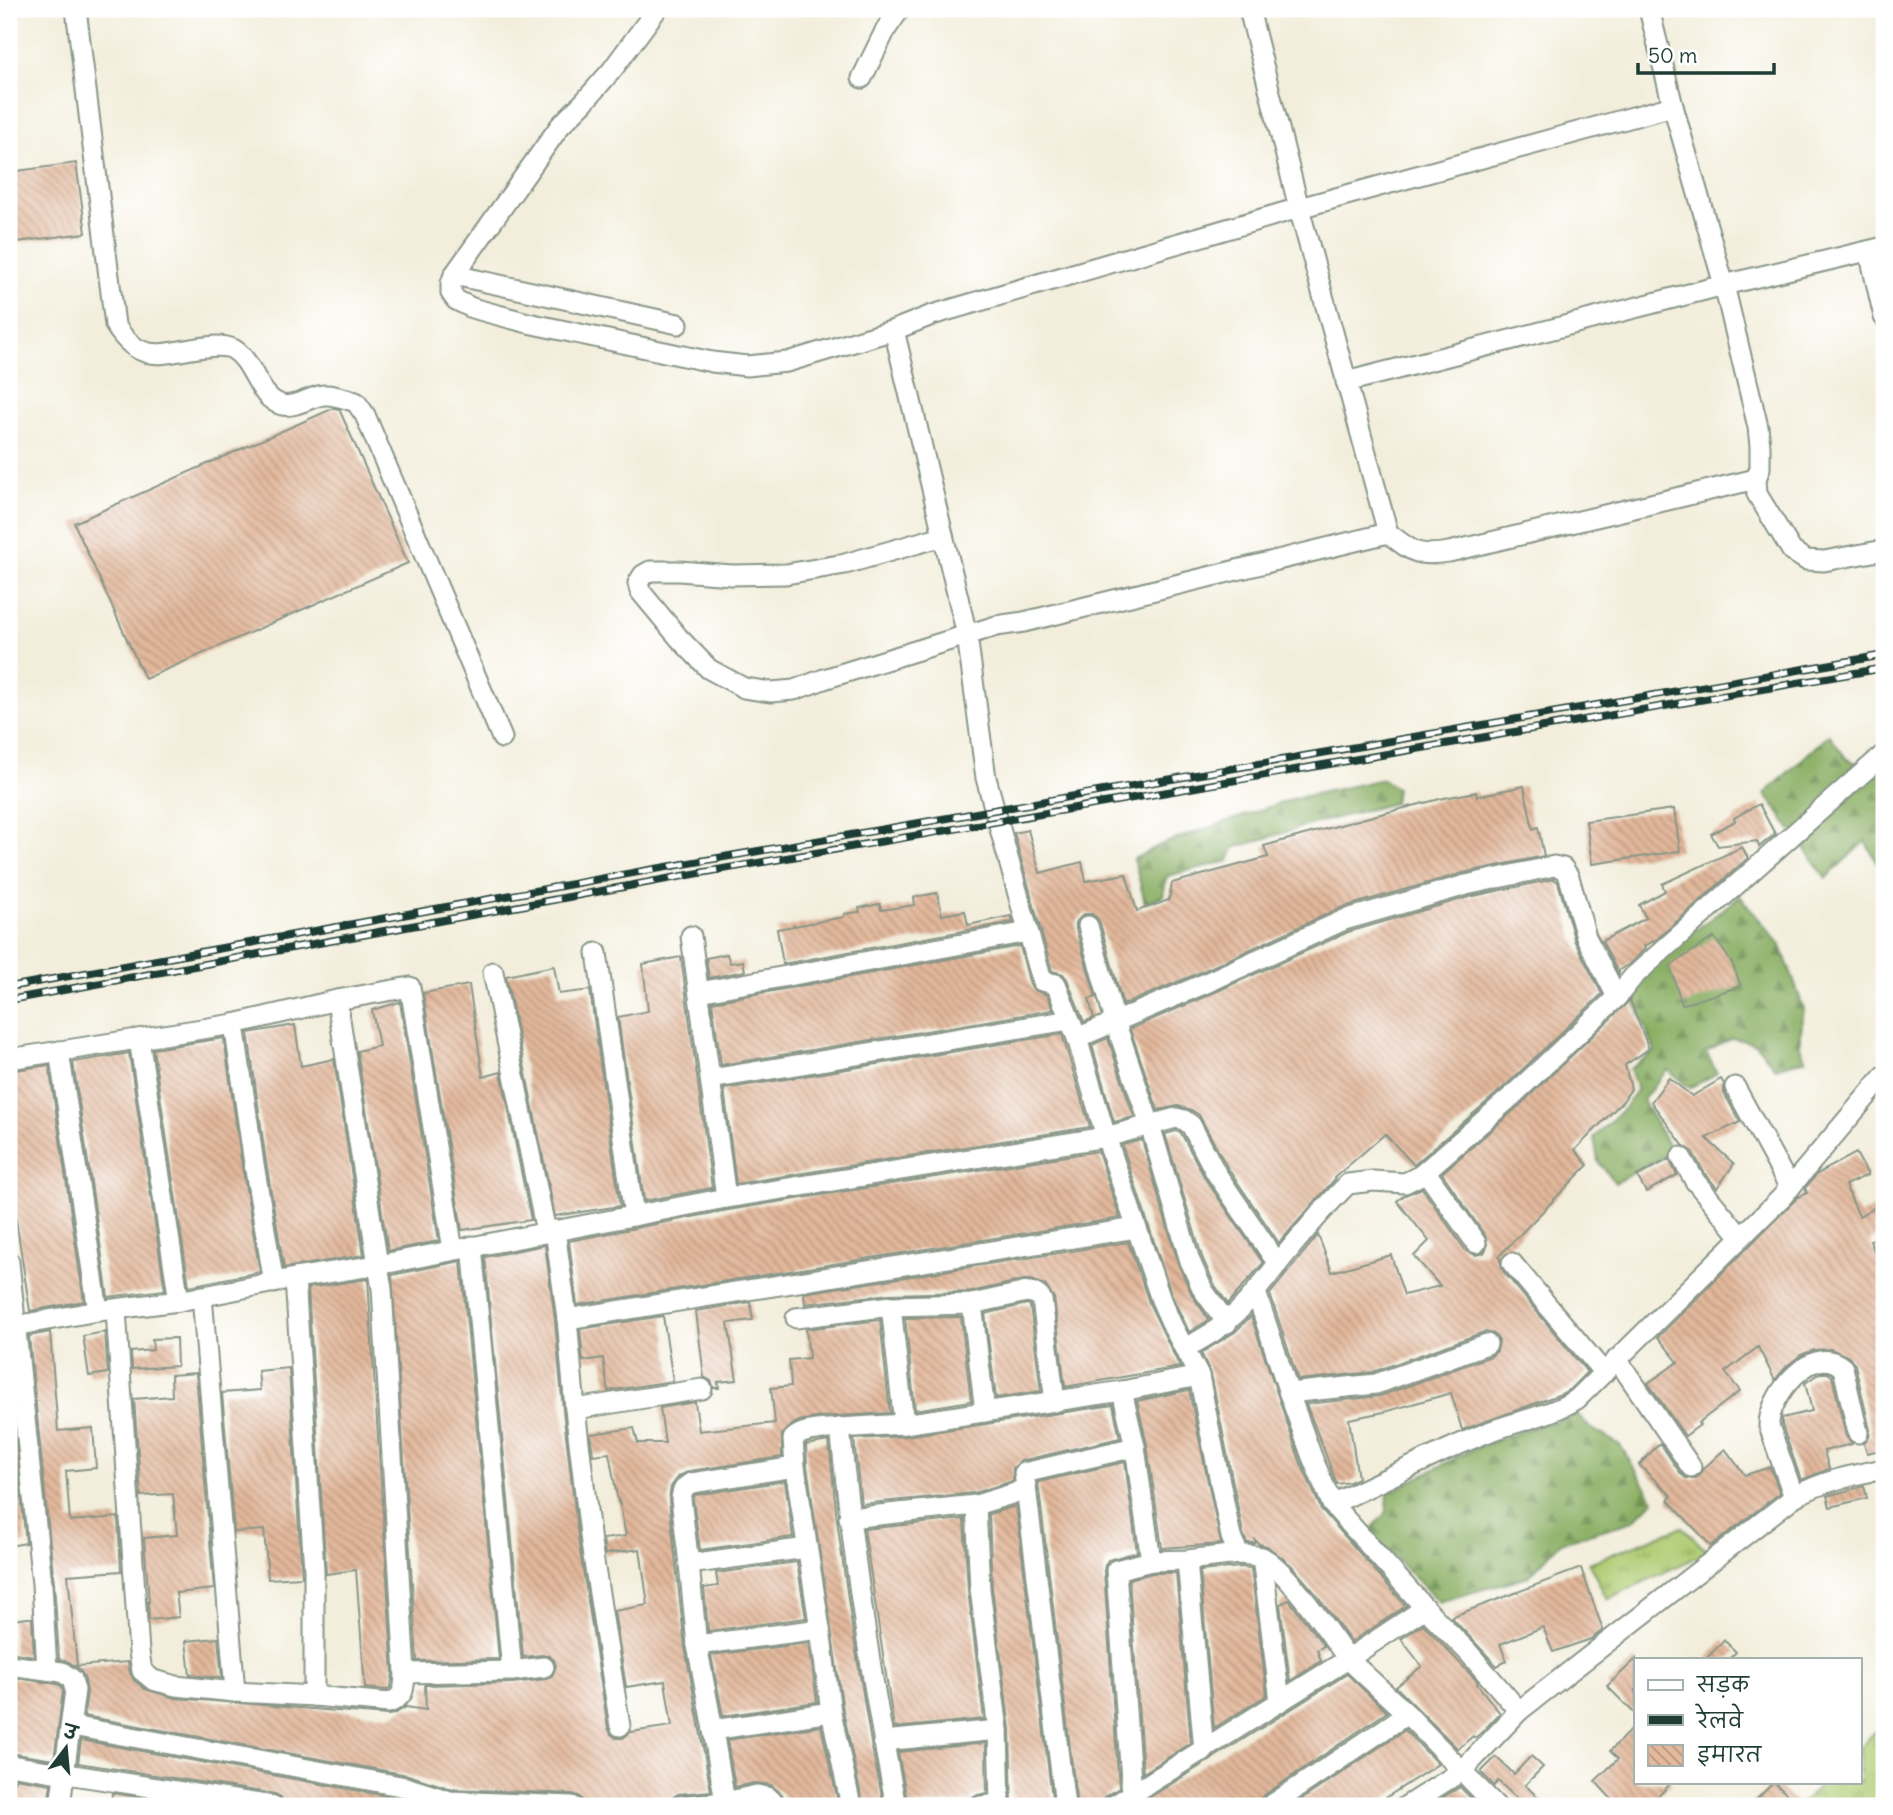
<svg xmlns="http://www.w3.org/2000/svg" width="1893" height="1815" viewBox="0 0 1893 1815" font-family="Delius,'Playpen Sans Deva',sans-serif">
<defs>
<pattern id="grass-tufts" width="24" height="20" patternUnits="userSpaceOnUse" patternTransform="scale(1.75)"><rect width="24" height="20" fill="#aecb71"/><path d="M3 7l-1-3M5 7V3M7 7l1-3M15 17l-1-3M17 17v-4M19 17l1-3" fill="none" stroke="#8da65e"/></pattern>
<pattern id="forest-firs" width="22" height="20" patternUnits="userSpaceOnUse" patternTransform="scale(1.75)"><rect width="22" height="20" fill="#8aaf63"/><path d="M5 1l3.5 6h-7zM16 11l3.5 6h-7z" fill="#709052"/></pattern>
<pattern id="building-back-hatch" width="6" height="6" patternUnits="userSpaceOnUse" patternTransform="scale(1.75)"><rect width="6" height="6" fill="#e3b89b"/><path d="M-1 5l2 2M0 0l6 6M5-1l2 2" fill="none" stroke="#b7977f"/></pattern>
</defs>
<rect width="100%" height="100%" fill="#fff"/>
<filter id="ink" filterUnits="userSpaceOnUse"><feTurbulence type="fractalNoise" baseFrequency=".0143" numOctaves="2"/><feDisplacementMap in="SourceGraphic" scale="14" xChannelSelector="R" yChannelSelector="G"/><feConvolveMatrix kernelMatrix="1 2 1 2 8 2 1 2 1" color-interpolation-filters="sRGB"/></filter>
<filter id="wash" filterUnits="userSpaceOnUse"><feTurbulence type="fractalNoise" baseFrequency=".00686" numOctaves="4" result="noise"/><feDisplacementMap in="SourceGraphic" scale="28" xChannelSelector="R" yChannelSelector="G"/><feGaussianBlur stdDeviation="1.57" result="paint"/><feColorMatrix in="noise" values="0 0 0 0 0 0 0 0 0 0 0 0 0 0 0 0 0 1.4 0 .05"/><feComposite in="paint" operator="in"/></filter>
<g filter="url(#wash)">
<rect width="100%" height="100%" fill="#f3eedc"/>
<g fill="url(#grass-tufts)" stroke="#668452" stroke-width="2">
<polygon points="1682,1527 1708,1552 1607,1599 1589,1563"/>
<polygon points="1884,1723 1884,1806 1806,1806 1803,1802 1824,1782 1860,1782 1860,1747"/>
</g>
<g fill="url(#forest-firs)" stroke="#54764c" stroke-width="2">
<polygon points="1829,734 1846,758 1884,777 1884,875 1865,841 1826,878 1765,794"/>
<polygon points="1383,779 1396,788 1394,803 1309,825 1234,848 1229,861 1167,876 1163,896 1145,903 1134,859 1162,844 1292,799"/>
<polygon points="1740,896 1781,946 1804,1009 1799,1045 1806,1059 1775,1068 1756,1044 1733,1038 1706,1052 1717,1073 1690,1088 1667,1070 1643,1100 1672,1152 1615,1183 1598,1161 1594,1137 1625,1107 1637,1090 1630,1069 1655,1051 1636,1005 1637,983 1665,954"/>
<polygon points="1578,1415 1589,1427 1620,1445 1654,1500 1633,1521 1561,1542 1529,1576 1439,1602 1369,1532 1387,1511 1388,1493 1475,1448 1528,1429"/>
</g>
<g id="blocks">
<g fill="url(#building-back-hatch)">
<polygon points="76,163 86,233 9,243 9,172"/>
<polygon points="334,408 339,409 408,563 145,679 74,523"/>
<polygon points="1524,786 1533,829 1538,827 1544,856 1463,873 1340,908 1201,972 1123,1005 1100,923 1097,918 1092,914 1084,914 1076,922 1076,929 1096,997 1089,999 1094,1018 1084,1022 1067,979 1063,974 1052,971 1014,833 1028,830 1040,873 1082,862 1086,881 1126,874 1137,911 1169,900 1172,883 1268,857 1264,846 1369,817 1444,798 1476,792 1477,796"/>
<polygon points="1759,804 1775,834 1759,847 1757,841 1718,846 1711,834 1735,821 1734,818"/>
<polygon points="1674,809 1680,851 1592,864 1586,821"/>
<polygon points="1742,847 1748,858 1656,940 1644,946 1645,949 1628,965 1619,970 1619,975 1602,941 1646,918 1639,905 1665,891 1662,884"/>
<polygon points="1554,879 1558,882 1575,942 1602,994 1504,1087 1414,1165 1385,1134 1334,1178 1335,1179 1279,1243 1227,1167 1199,1115 1191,1110 1178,1106 1158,1110 1130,1029 1211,994 1348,932 1469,897"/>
<polygon points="937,893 942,915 965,911 968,925 1011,916 1013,922 783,964 777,929 844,917 844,914 860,912 859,908 880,904 881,910 915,905 914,897"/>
<polygon points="1714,937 1732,963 1741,986 1682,1005 1670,966"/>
<polygon points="1020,946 1030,985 1034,990 1047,995 1053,1010 721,1065 712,1002"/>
<polygon points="727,954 730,963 743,961 745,971 709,978 706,958"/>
<polygon points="681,957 712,1188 644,1201 618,1017 648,1011 643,964"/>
<polygon points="554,966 559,994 590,990 620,1206 555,1216 506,976"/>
<polygon points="469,985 483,1077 501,1072 531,1220 462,1230 423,993"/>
<polygon points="1630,1000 1649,1049 1625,1065 1631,1089 1623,1101 1575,1150 1588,1165 1499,1256 1503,1271 1587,1372 1570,1389 1561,1394 1462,1430 1451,1393 1384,1412 1349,1419 1358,1478 1350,1482 1337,1484 1306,1404 1380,1396 1491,1356 1497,1351 1499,1341 1494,1334 1484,1332 1373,1372 1298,1380 1270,1294 1318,1235 1332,1272 1391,1255 1404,1295 1440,1286 1414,1256 1429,1241 1397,1201 1405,1195 1422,1188 1466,1251 1476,1255 1484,1253 1487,1247 1486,1237 1442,1173 1520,1105"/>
<polygon points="400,1002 439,1241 388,1251 357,1051 379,1046 372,1010"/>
<polygon points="295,1025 301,1066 334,1059 364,1255 284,1268 266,1162 248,1033"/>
<polygon points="1062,1034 1090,1127 736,1184 724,1089"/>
<polygon points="224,1038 242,1166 260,1272 189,1286 153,1049"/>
<polygon points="1108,1038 1134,1117 1114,1122 1092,1045"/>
<polygon points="129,1053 165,1290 108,1297 73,1062"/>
<polygon points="49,1065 84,1301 30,1311 9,1174 9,1071"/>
<polygon points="1669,1078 1692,1096 1721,1079 1724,1084 1724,1093 1740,1122 1706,1138 1734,1164 1717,1188 1705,1174 1692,1151 1683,1145 1651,1102"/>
<polygon points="1176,1131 1181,1133 1206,1180 1263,1263 1228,1304 1214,1284 1202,1257 1165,1134"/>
<polygon points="1142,1140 1179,1266 1192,1295 1209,1320 1189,1332 1172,1296 1122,1145"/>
<polygon points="1098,1151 1120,1218 577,1305 569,1241 728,1210"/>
<polygon points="1856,1153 1868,1175 1845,1185 1859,1216 1875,1207 1884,1225 1884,1232 1870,1241 1884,1275 1884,1449 1867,1453 1864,1443 1869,1437 1870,1430 1855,1365 1849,1357 1831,1349 1814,1350 1801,1355 1787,1366 1775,1380 1758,1347 1725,1372 1740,1391 1698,1423 1700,1425 1685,1436 1648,1383 1678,1362 1658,1337 1798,1197 1807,1193 1805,1188 1817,1174"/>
<polygon points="1669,1159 1677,1175 1646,1192 1637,1176"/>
<polygon points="1128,1242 1150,1305 1180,1367 1065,1387 1054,1298 1045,1285 1031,1280 1024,1280 971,1292 890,1294 805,1304 804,1293"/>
<polygon points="545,1245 555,1320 563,1410 579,1544 608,1728 611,1734 616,1738 623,1738 631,1732 672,1726 665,1681 626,1687 614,1611 648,1605 640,1549 605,1554 603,1539 626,1536 619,1501 618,1502 609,1453 593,1455 590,1434 634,1428 638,1443 665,1443 660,1408 695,1402 699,1431 775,1423 771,1388 791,1386 789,1360 809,1358 806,1329 880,1320 890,1413 821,1417 799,1421 790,1426 782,1434 782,1457 690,1471 679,1476 671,1487 669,1500 685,1647 711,1791 678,1794 669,1800 629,1803 583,1801 579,1796 572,1794 452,1789 408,1775 84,1716 87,1691 84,1676 79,1669 69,1662 59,1659 54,1583 29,1336 50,1332 58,1431 93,1428 96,1468 66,1471 70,1521 118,1517 121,1571 68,1575 77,1666 128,1662 130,1673 134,1680 145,1689 175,1698 388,1715 394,1714 406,1707 426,1710 425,1685 512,1683 546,1679 552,1676 556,1666 554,1660 549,1656 542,1655 523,1657 485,1257"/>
<polygon points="461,1261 499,1659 417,1661 392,1275"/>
<polygon points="368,1279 393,1673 391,1687 387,1690 365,1688 356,1570 326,1574 308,1288"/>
<polygon points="750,1302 753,1320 728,1323 737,1380 718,1382 719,1388 714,1388 711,1381 704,1377 696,1311"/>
<polygon points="1027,1304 1030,1305 1041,1391 996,1398 985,1314"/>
<polygon points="663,1316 673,1381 608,1391 603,1358 583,1361 580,1329"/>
<polygon points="1251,1316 1300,1461 1321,1509 1406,1606 1351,1642 1317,1595 1291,1565 1267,1546 1259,1544 1255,1540 1255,1543 1247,1543 1243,1533 1211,1374 1201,1353 1235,1332"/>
<polygon points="961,1317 971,1401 915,1410 905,1318"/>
<polygon points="105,1332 108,1373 89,1376 83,1336"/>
<polygon points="176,1338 177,1366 132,1369 131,1352 153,1350 152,1339"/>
<polygon points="289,1368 302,1577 268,1579 264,1530 234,1532 222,1393 260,1390 258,1371"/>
<polygon points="196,1373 214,1589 176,1593 179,1617 149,1620 148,1602 149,1602 144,1538 177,1535 173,1494 141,1496 134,1399 172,1396 171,1375"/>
<polygon points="1821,1373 1828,1373 1832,1376 1846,1436 1852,1444 1824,1451 1829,1469 1801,1480 1782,1425 1782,1418 1812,1411 1805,1383"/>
<polygon points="9,1380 26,1543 9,1546"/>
<polygon points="1189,1390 1221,1544 1162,1548 1147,1445 1137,1401"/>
<polygon points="1113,1405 1120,1438 1021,1461 1013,1468 1013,1480 1010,1482 974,1493 861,1504 854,1439 906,1436"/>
<polygon points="829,1441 837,1520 851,1620 871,1743 884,1806 863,1806 843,1710 807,1466 806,1445"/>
<polygon points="1660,1443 1681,1474 1686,1478 1693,1479 1698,1477 1703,1469 1725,1449 1745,1475 1770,1467 1780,1493 1711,1546 1668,1500 1672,1496 1639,1465"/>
<polygon points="1125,1462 1137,1552 1108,1560 1105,1565 1104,1571 1119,1788 1106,1796 1102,1801 1101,1806 1077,1806 1038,1482"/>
<polygon points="785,1481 793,1537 700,1550 693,1499 695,1495"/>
<polygon points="1864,1486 1867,1498 1830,1507 1827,1496"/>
<polygon points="1016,1506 1053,1806 1012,1806 1010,1729 992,1588 989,1514"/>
<polygon points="964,1519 968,1590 984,1719 894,1728 864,1529"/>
<polygon points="797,1562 806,1618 708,1631 704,1588 718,1586 716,1573"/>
<polygon points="1240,1567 1251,1568 1267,1695 1214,1728 1200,1571"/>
<polygon points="1581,1568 1603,1630 1591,1639 1553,1652 1543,1627 1500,1644 1507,1661 1497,1666 1451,1617"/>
<polygon points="1153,1573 1176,1573 1191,1743 1143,1773 1129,1579"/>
<polygon points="1289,1600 1324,1646 1317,1650 1321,1661 1290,1681 1280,1604"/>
<polygon points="28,1618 32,1618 34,1656 14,1653 12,1620"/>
<polygon points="1423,1624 1475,1679 1478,1683 1477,1684 1500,1713 1482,1732 1475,1738 1473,1736 1458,1749 1396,1687 1422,1666 1401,1639"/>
<polygon points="218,1638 222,1678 190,1675 186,1641"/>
<polygon points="1724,1640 1736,1652 1729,1659 1706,1659"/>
<polygon points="809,1643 817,1702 723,1716 711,1655"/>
<polygon points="1636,1659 1636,1715 1607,1686"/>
<polygon points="1347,1674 1387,1712 1263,1796 1259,1800 1258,1806 1136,1806 1205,1763 1210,1761 1215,1757"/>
<polygon points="9,1677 57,1684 61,1686 63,1691 54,1760 9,1753"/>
<polygon points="1636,1724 1636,1782 1672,1782 1649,1806 1618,1806 1595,1781 1618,1759 1610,1751"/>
<polygon points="821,1726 839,1806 786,1806 782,1794 771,1785 755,1783 735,1787 727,1740"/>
<polygon points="1405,1730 1438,1764 1373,1806 1292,1806"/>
<polygon points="81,1740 403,1799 419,1804 419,1806 319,1806 286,1801 285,1806 281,1797 275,1794 78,1763"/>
<polygon points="986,1743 987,1793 974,1796 970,1802 908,1806 898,1752"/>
<polygon points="1531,1756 1543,1767 1525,1785 1547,1806 1525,1806 1498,1781 1494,1786 1481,1772 1496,1757 1514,1774"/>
<polygon points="15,1778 51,1784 48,1806 10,1806"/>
<polygon points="1774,1782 1799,1806 1750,1806"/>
<polygon points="1460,1787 1477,1804 1474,1806 1429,1806"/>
<polygon points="112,1793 195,1806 111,1806"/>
</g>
</g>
</g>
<g filter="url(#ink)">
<use href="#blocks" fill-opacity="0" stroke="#899688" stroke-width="2"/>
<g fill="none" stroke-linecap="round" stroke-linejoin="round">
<defs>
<g id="minor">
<path d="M76,9l39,316c27,43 50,26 91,22 9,-1 19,-2 27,2 22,13 24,49 49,56 14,3 29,-9 42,-10 10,-1 22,4 32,7l9,13 137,323"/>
<polyline points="657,9 612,70 584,102 560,126 454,275 451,283 451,293 456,300 472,308 528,323 712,362 747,366 787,362 894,330"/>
<polyline points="1249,9 1299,208 1388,533"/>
<polyline points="1649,9 1673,106 1724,285 1758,427 1760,446 1760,468 1756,479 1757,494 1792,551 1806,560 1824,561 1884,550"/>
<polyline points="862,78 886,29 900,9"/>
<polyline points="1869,251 1884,317"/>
<polyline points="454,275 678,324"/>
<polyline points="1346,382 1724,285 1884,247"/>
<path d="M943,536l-98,28 -59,10 -54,1 -53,-4h-29l-7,4 -5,8 2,8 39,47 30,31 35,19 27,4 23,-2 30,-11 172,-53 28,-4 364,-89c25,19 28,24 61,19l307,-73"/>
<polyline points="1088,926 1115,1021 1150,1125 1190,1261 1203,1290 1227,1323"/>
<polyline points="691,936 726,1198"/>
<polyline points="597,953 634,1216"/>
<polyline points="493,972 546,1232"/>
<polyline points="699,992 1028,932"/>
<polyline points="234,1024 254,1164 274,1283"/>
<polyline points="1077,1038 1206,983 1344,920 1466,885 1554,866 1563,868 1569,877 1586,937 1617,997"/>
<polyline points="139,1039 179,1301"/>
<polyline points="59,1051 98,1311"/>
<polyline points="9,1059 234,1024 337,1000 410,987 453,1250"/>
<polyline points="711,1079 1070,1020"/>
<polyline points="1735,1087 1790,1188"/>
<polyline points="1681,1157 1695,1181 1741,1237"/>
<polyline points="1426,1172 1476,1243"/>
<polyline points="555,1230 567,1319 1136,1228"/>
<polyline points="9,1262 42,1584 47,1670"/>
<polyline points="1512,1263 1604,1373"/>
<polyline points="295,1278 314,1570 314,1696"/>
<polyline points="1256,1292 1289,1393"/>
<polyline points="202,1296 235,1692"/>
<polyline points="972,1304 985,1412"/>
<polyline points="891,1306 904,1424"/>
<path d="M116,1310l23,342 3,19 11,9 23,6 59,6 79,4 75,7c16,-7 15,-13 16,-30l-23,-384 -4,-24 348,-67 380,-61 -29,-99 -21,-54 -14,-3 -56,-203 -19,-143 -73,-305 38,-15 367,-107 374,-102"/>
<path d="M796,1318l95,-12 81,-2 55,-12c7,1 11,2 15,8l13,102"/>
<polyline points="567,1319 575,1409 702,1389"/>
<polyline points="9,1327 98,1311 179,1301 295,1278 378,1265 337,1000"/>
<path d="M1184,1348c44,-19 64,-46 92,-82 23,-28 46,-57 72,-82l25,-3 32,2 16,-8 91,-79 105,-99 16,-20 31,-28 220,-195"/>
<polyline points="1617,1359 1691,1467"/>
<path d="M1199,1376l32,161 8,17c6,1 15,1 22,3 24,9 70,79 87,102l77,-51"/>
<polyline points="1122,1391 1199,1376 1173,1327 1161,1300 1106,1137 1176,1118 1184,1120 1191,1125 1216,1173 1278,1264"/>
<polyline points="575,1409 591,1543 620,1726"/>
<polyline points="1026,1487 1065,1806"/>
<path d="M1794,1497l-25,-71c-1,-29 44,-86 74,-58l15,65"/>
<path d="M1332,1504c51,-23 102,-50 154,-71 30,-12 64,-17 91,-34l204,-201 103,-122"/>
<polyline points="976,1505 1015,1493 1026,1487 1024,1473 1135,1447"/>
<polyline points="849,1518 976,1505 980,1589 998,1730 1000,1804 981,1806"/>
<path d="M807,1548l-118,16 -8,-65c1,-8 3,-13 11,-16l103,-16 -2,-28c10,-11 33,-9 47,-11"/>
<polyline points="1262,1557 1280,1701"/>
<polyline points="1187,1560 1204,1751"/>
<polyline points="1151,1561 1187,1560 1239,1554"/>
<polyline points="689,1564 697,1645 713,1730"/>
<polyline points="697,1645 820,1629"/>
<polyline points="9,1665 62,1672 72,1679 75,1690 60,1806"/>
<polyline points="512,1671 544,1667"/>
<polyline points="405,1673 512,1671 472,1246"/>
<path d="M1519,1711l275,-214c29,-16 58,-22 90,-28"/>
<polyline points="831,1712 851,1806"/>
<polyline points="72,1726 406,1787 450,1801 572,1806"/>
<polyline points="883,1741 998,1730"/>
<polyline points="9,1765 273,1806"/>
<polyline points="725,1802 757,1795 768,1797 773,1802 774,1806"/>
<polyline points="680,1806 725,1802 713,1730 831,1712 820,1629 795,1467"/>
<path d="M896,1806c-25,-125 -43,-251 -56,-378l64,-4 218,-33 13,56 16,114 -35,9 16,224"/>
<polyline points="1113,1806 1348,1659 1407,1714 1462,1771 1519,1711 1468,1652 1425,1608 1332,1504 1312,1457 1289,1393 1376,1384 1487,1344"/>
<polyline points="1270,1806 1407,1714"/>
<polyline points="1406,1806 1462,1771 1496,1806"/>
</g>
</defs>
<use href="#minor" stroke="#899688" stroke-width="23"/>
<use href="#minor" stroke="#fff" stroke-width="19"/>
<defs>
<g id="rail">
<polyline points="9,987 638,872 1884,655"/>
<polyline points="9,1000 694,874 1884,668"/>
</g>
</defs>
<use href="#rail" stroke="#1f3d34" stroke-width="8"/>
<use href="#rail" stroke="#fff" stroke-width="5" stroke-dasharray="16" stroke-linecap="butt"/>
</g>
</g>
<rect width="1893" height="1815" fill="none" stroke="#fff" stroke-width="35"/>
<rect x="1634" y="1658" width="228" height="126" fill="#ffffff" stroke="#a5b1ae" stroke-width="2"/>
<rect x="1648" y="1680" width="35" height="10" fill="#ffffff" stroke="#a5b1ae" stroke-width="2"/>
<text x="1697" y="1692" font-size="21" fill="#1f3d34">सड़क</text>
<rect x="1648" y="1715" width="35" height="10" fill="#1f3d34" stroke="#a5b1ae" stroke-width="2"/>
<text x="1697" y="1728" font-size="21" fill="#1f3d34">रेलवे</text>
<rect x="1648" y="1745" width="35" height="21" fill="url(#building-back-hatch)" stroke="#a5b1ae" stroke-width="2"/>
<text x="1697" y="1762" font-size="21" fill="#1f3d34">इमारत</text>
<g transform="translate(66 1748) rotate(16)" stroke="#ffffff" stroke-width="5" paint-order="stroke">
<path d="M0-5L12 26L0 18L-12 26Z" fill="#1f3d34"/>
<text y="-10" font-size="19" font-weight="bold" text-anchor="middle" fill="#1f3d34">उ</text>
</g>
<path d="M1638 63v10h136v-10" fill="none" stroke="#1f3d34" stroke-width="3.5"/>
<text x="1648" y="63" font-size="21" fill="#1f3d34" stroke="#ffffff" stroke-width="5" paint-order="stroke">50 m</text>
</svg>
